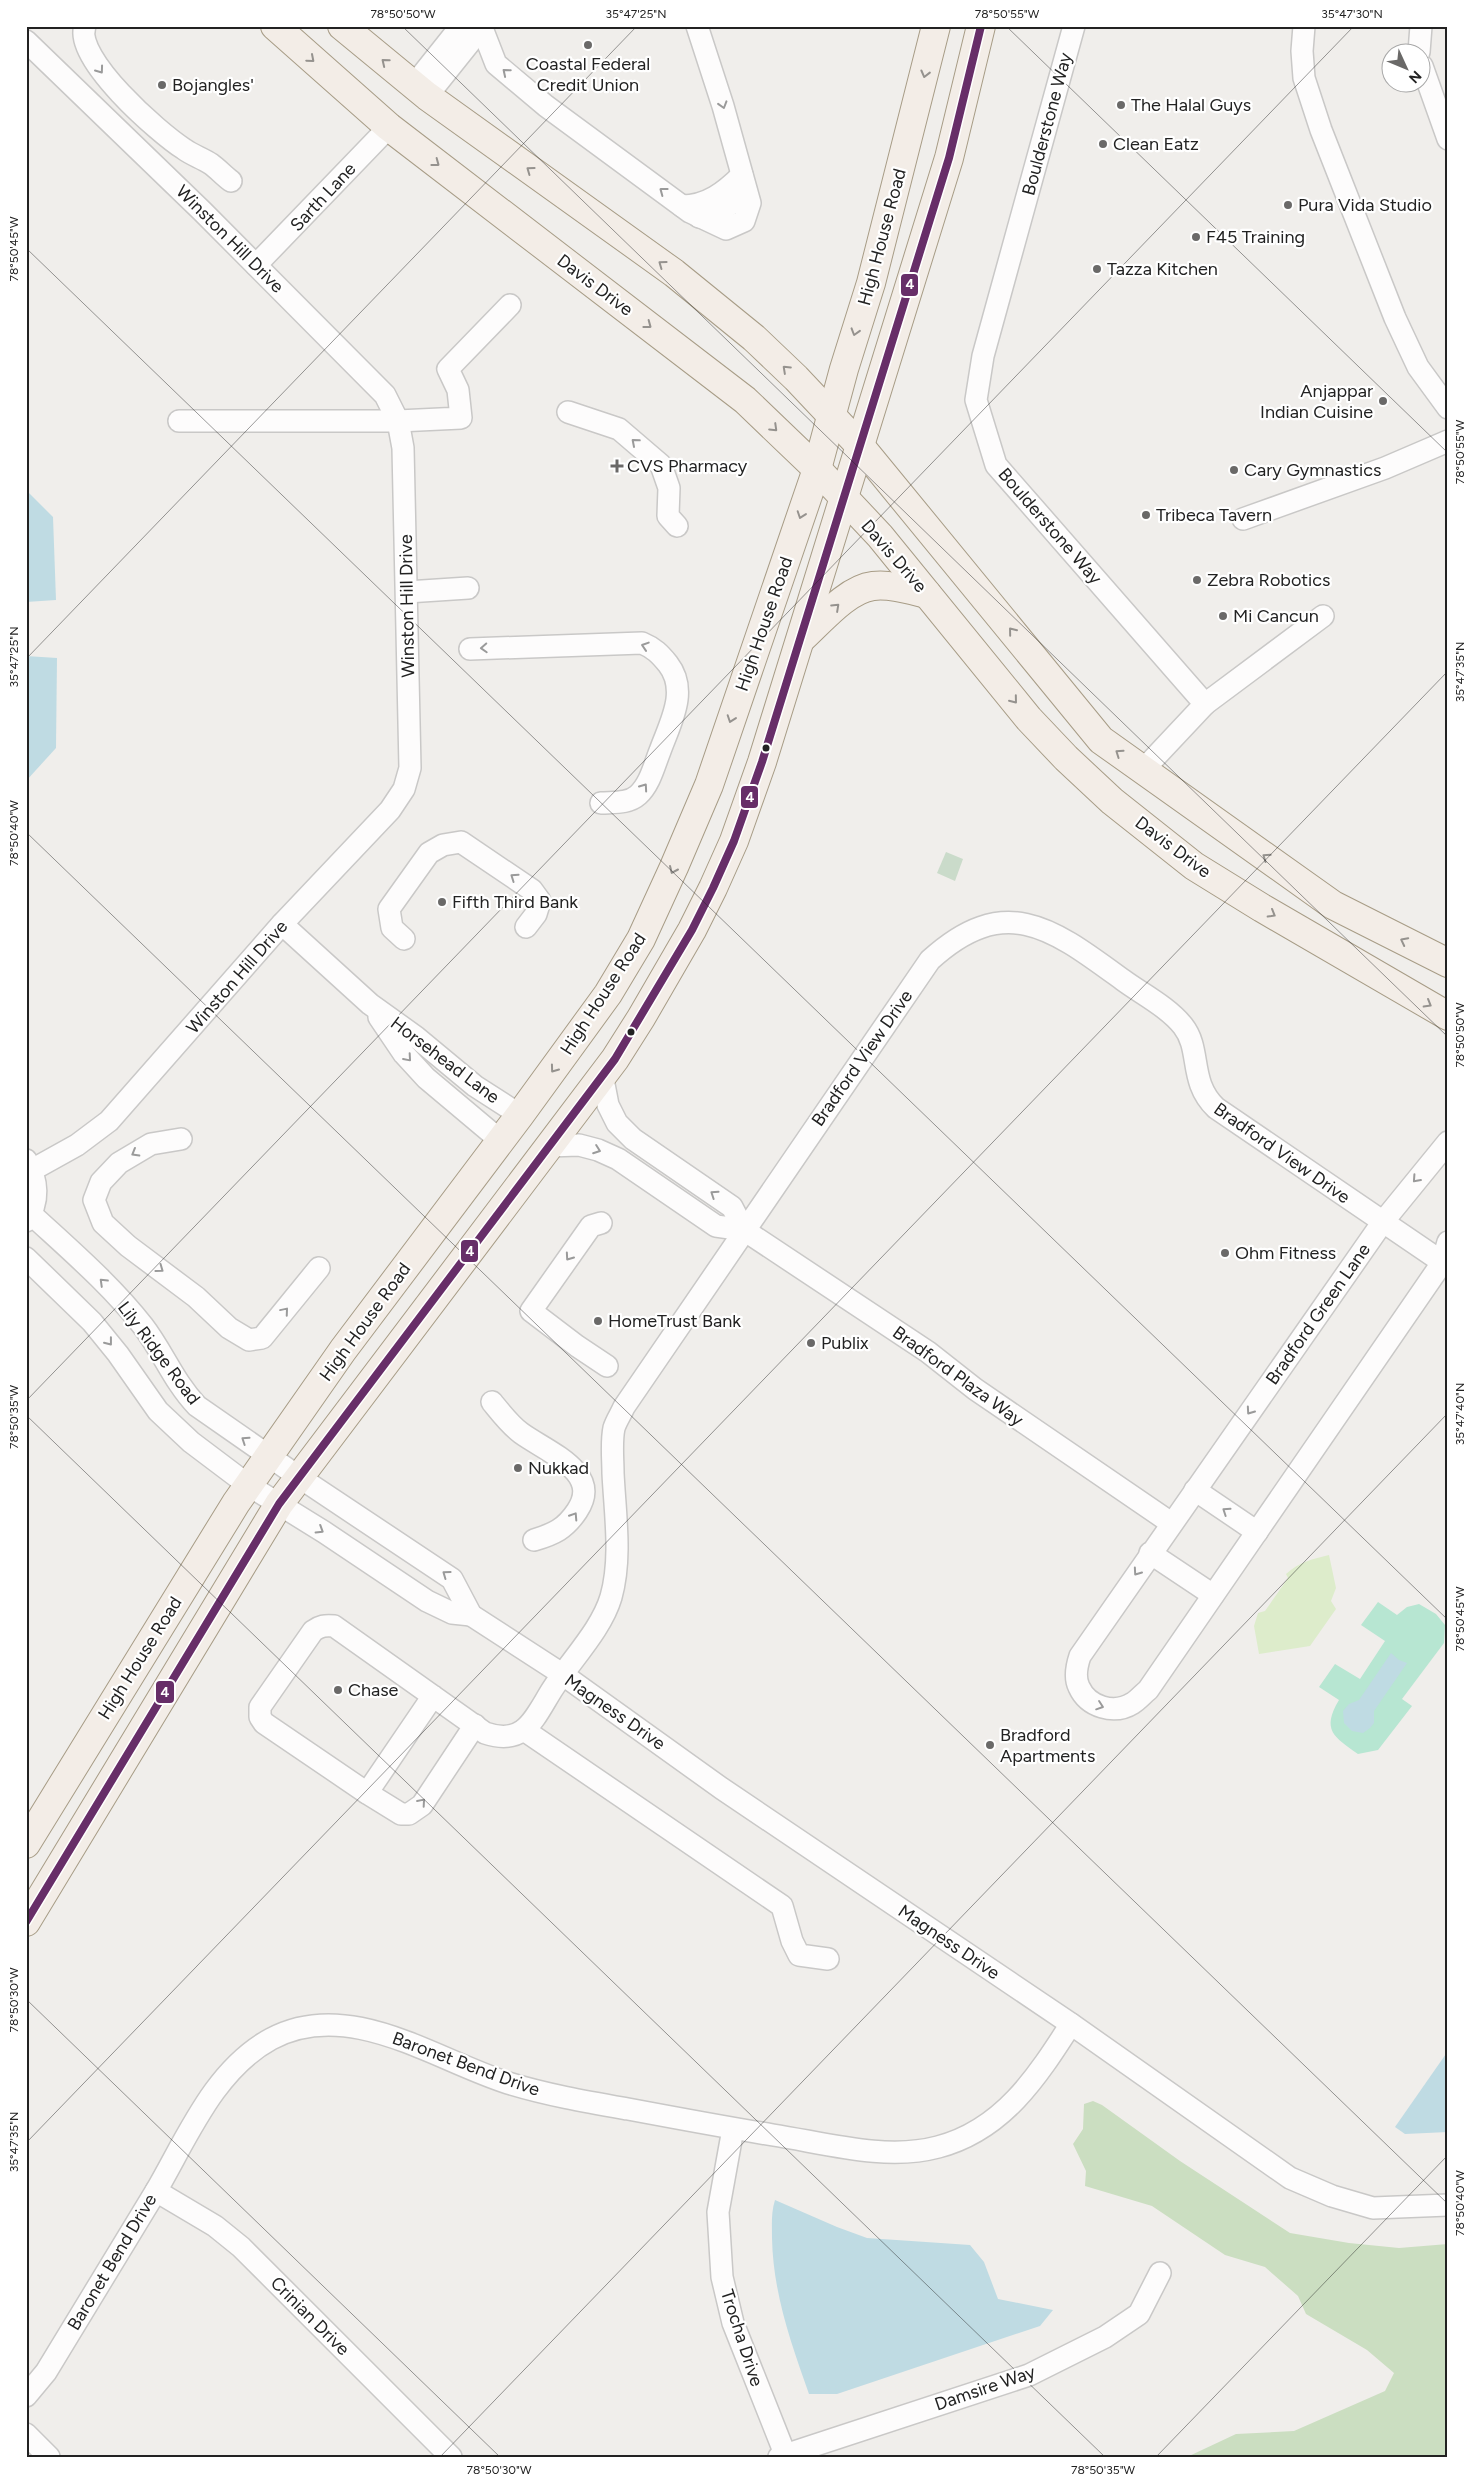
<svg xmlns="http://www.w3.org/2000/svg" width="1474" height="2483" viewBox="0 0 1474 2483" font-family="Figtree,sans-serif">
<rect width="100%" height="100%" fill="#f0eeeb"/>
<path fill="#ddeccb" d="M1329,1555l7,33 -5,13 5,8 -26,37 -51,8 -5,-28 4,-13 7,-2 23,-33 -2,-4c13,-12 27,-15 43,-19z"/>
<polygon fill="#cbdec1" points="1093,2101 1102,2105 1180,2161 1290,2233 1349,2243 1399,2248 1448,2244 1448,2457 1187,2457 1236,2434 1294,2431 1385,2391 1394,2373 1367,2350 1306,2314 1298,2296 1265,2267 1225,2255 1152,2206 1085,2186 1086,2171 1073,2144 1083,2129 1084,2104"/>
<polygon fill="#cadbca" points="946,852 963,859 955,881 937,873"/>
<path fill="#b7e6d2" d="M1378,1602l19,13 10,-8 12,-3 17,10 9,11 -1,18 -42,56 10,7 -34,44 -20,4c-24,-17 -37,-24 -19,-54l-20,-13 16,-23 25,15 25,-38 -24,-16z"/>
<g fill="#bfdbe3">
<polygon points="26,490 53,517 56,600 26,602"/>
<polygon points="26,656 57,658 56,748 26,781"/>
<polygon points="1391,1653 1399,1660 1407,1663 1374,1711 1374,1723 1370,1728 1363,1733 1352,1731 1344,1723 1343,1711 1349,1704 1359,1700"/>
<polygon points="1448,2051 1448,2132 1405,2134 1395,2127"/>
<path d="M775,2200l62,27 30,11 103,7 14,17 14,37 55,11 -13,16 -203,68h-28c-18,-51 -36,-101 -37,-156 0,-14 -1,-25 3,-38z"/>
</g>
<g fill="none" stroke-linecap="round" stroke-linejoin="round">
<defs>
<g id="minor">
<path d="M85,26c-12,32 74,107 99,123 8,6 18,9 27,15 7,5 13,12 20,17"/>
<polyline points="1074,26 983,356 976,400 996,465 1205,704 1143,770"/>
<polyline points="1304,26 1302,51 1304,78 1321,130 1395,318 1418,367 1448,408"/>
<polyline points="482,28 496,64 546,106 690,212 726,229 744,221 750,203 723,106 697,26"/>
<polyline points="26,41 202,211 385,395 398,421 403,448 410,768 404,789 390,810 282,924 109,1121 77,1145 32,1170"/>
<polyline points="1419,52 1421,26"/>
<polyline points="1422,66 1448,139"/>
<polyline points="414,85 461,26"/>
<polyline points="427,96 483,26"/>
<path d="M682,206c25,0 43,-14 60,-31"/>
<polyline points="699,217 722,211 746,191"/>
<polyline points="256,265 389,127"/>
<polyline points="568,412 619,429 661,465 669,488 668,516 677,526"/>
<polyline points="179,421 398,421 461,418 458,390 448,369 510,305"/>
<polyline points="1243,519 1385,468 1448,441"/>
<polyline points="407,592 468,588"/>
<path d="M470,649l172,-6c12,5 18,11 26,21 21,27 2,59 -8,87 -6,15 -10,33 -22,44 -10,9 -25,7 -37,8"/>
<polyline points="1205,704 1323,616"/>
<polyline points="282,924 370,1004 416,1037 475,1086 520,1115"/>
<polyline points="404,939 392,928 389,909 429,853 443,845 461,842 532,890 540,901 536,914 526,927"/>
<polyline points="379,1017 404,1054 426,1078 501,1141"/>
<polyline points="602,1074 608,1105 617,1123 633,1139 732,1207 744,1230"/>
<polyline points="181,1139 151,1144 119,1163 101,1182 94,1200 103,1223 128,1246 196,1297 229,1328 249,1340 262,1338 319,1268"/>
<path d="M1448,1142l-66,81 -302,433c-3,9 -6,21 -1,31 9,20 35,28 54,16 5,-3 10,-9 15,-13l294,-427 6,-21"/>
<polyline points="549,1146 579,1145 598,1150 618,1159 716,1226 744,1230 928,1352 975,1389 1171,1523"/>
<path d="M26,1160c12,20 14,42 0,61"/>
<path d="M31,1214c39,36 80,71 112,112 20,26 31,56 54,80l102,71 153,102 19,36 91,59 159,114 350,236 219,154 42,18 41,12 75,-3"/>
<polyline points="601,1223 591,1226 531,1311 577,1346 607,1366"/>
<polyline points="26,1258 92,1322 118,1354 158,1411 191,1442 248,1485 324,1532 427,1601 452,1613 471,1615"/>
<path d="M492,1402c9,11 18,23 29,31 26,19 82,39 56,78 -12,18 -23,23 -43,29"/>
<polyline points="1195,1490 1257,1532"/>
<polyline points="1150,1553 1213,1595"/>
<path d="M433,1696l-66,97 -103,-70 -4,-6v-10l53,-76c7,-5 12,-6 21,-5l151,107c38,13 48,-12 65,-40 18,-30 51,-62 61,-96 11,-39 4,-83 2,-124 0,-14 -2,-31 1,-45 2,-7 7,-14 10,-21l306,-447c76,-69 123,-31 193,20 19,14 45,27 60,46 19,24 5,55 33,82l232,158"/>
<polyline points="524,1730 782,1906 792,1941 799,1955 828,1959"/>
<polyline points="367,1793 401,1814 409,1814 422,1805 475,1725"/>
<polyline points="733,2129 718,2212 722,2277 733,2323 785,2454"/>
<polyline points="156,2191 215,2226 241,2247 451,2457"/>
<path d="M26,2396l20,-24c37,-61 74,-121 110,-181 31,-53 58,-121 115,-152 78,-42 164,21 237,44 39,12 80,19 120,26 48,9 96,18 145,26 52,8 113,26 165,12 65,-17 99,-70 133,-123"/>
<polyline points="26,2434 49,2457"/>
<polyline points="779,2457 1029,2375 1105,2337 1139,2314 1160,2273"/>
</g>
<g id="major">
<polyline points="275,26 389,127 745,400 817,469 880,536 1029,719 1066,758 1112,801 1194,866 1262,908 1448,1016"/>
<polyline points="342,26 427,96 674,273 754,338 796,378 861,447 1101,740 1333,905 1448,963"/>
<path d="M801,639c19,-17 46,-50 72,-53 18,-2 37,4 54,8"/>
<polyline points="26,1844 236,1503 343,1350 520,1115 608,994 641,939 674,867 709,785 817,469 844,369 871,283 936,26"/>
<polyline points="26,1922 279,1504 615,1059 641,1018 692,930 713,888 734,841 762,762 949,158 981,26"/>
</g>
</defs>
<use href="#minor" stroke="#c9c8c7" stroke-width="24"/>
<use href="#major" stroke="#a79c86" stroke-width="30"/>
<use href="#minor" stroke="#fdfcfc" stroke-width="21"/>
<use href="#major" stroke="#f3ede7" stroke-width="28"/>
<defs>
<polyline id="bus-1" points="26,1922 279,1504 615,1059 692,930 713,888 734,841 762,762 949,158 981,26"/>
</defs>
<use href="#bus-1" stroke="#fff" stroke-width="11"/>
<use href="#bus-1" stroke="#672e68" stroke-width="8"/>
</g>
<defs><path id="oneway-chevron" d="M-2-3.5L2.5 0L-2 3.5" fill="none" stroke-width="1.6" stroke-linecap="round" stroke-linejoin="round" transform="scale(1.25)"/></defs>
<g stroke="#95928e">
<use href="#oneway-chevron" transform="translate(311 59) rotate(41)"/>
<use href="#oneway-chevron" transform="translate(385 62) rotate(-141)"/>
<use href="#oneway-chevron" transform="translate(925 74) rotate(104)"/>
<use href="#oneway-chevron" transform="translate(436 163) rotate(37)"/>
<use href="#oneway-chevron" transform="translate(530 170) rotate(-144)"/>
<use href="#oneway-chevron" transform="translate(662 264) rotate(-144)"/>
<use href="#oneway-chevron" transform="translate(648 325) rotate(37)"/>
<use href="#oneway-chevron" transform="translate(855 332) rotate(107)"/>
<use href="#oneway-chevron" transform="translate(786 369) rotate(-137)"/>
<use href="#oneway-chevron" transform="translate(774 428) rotate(44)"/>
<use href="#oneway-chevron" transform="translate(801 515) rotate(109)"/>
<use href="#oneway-chevron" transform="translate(836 607) rotate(-43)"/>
<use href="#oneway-chevron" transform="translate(1012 631) rotate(-129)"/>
<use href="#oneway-chevron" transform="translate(1014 700) rotate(51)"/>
<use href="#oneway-chevron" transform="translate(731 719) rotate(109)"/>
<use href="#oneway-chevron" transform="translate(1119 753) rotate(-145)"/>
<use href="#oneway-chevron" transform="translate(1266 857) rotate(-145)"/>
<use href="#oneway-chevron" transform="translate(673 870) rotate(114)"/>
<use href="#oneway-chevron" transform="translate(1272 914) rotate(30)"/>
<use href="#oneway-chevron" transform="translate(1404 941) rotate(-153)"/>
<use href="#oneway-chevron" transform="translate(1428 1004) rotate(30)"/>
<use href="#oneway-chevron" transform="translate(554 1069) rotate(126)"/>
</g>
<g stroke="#9a9a9a">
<use href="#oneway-chevron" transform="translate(100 70) rotate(54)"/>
<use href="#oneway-chevron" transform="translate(506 72) rotate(-140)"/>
<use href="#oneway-chevron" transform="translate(723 105) rotate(73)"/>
<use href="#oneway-chevron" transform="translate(663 191) rotate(-143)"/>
<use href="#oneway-chevron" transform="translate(635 442) rotate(-139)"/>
<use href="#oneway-chevron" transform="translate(645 646) rotate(-162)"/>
<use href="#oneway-chevron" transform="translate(484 648) rotate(177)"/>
<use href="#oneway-chevron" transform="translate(644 787) rotate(-55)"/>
<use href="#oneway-chevron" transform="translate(514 877) rotate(-145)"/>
<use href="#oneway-chevron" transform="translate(408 1058) rotate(49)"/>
<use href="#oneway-chevron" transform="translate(597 1150) rotate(20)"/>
<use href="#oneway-chevron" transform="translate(135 1153) rotate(150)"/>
<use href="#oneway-chevron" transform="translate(1416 1179) rotate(132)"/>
<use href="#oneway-chevron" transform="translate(714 1194) rotate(-146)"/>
<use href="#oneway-chevron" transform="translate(569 1257) rotate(125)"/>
<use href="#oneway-chevron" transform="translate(160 1269) rotate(36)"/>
<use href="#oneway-chevron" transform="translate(103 1282) rotate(-136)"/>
<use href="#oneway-chevron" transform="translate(285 1311) rotate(-50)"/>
<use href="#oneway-chevron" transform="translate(109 1342) rotate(52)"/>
<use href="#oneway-chevron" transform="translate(1250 1411) rotate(125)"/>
<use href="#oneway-chevron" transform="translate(245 1440) rotate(-146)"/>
<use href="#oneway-chevron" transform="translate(1226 1511) rotate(-146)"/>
<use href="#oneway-chevron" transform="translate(574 1516) rotate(-57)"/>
<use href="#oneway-chevron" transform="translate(320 1530) rotate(32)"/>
<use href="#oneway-chevron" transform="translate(1137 1572) rotate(125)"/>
<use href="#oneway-chevron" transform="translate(446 1574) rotate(-144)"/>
<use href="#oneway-chevron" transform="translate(1100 1706) rotate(19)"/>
<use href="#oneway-chevron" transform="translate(422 1802) rotate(-49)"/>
</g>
<path fill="none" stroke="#222" stroke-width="1" stroke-opacity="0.45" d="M402,26l1046,1011M1006,26l442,427M26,248l1422,1372M26,659l611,-633M26,832l1422,1372M26,1401l1328,-1375M26,1415l1079,1042M26,1999l474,458M26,2143l1422,-1472M440,2457l1008,-1044M1156,2457l292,-302"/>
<g fill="#6a6968" stroke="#fff" stroke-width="2">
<circle cx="588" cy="45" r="5"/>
<circle cx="162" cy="85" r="5"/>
<circle cx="1121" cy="105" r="5"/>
<circle cx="1103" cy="144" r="5"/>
<circle cx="1288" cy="205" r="5"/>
<circle cx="1196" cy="237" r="5"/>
<circle cx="1097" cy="269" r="5"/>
<circle cx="1383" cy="401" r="5"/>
<path d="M614.5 458.5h5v5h5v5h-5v5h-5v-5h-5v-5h5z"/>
<circle cx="1234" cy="470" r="5"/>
<circle cx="1146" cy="515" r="5"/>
<circle cx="1197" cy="580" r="5"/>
<circle cx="1223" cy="616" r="5"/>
<circle cx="442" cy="902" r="5"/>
<circle cx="1225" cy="1253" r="5"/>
<circle cx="598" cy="1321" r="5"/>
<circle cx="811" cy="1343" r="5"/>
<circle cx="518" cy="1468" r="5"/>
<circle cx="338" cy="1690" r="5"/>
<circle cx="990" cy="1745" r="5"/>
</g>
<g fill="#222" stroke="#fff" stroke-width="2">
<circle cx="766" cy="748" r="4.5"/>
<circle cx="631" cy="1032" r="4.5"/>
</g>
<g text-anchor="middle" stroke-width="4.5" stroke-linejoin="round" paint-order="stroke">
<g font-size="18" fill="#222" stroke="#fff" text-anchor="start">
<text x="588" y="70" text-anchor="middle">Coastal Federal<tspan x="588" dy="21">Credit Union</tspan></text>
<text x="172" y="91">Bojangles'</text>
<text x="1131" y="111">The Halal Guys</text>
<text x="1113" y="150">Clean Eatz</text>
<text x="1298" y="211">Pura Vida Studio</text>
<text x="1206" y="243">F45 Training</text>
<text x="1107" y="275">Tazza Kitchen</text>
<text x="1373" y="397" text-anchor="end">Anjappar<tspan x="1373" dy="21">Indian Cuisine</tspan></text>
<text x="627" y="472">CVS Pharmacy</text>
<text x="1244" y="476">Cary Gymnastics</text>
<text x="1156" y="521">Tribeca Tavern</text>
<text x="1207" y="586">Zebra Robotics</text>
<text x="1233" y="622">Mi Cancun</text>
<text x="452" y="908">Fifth Third Bank</text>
<text x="1235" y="1259">Ohm Fitness</text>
<text x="608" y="1327">HomeTrust Bank</text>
<text x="821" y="1349">Publix</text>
<text x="528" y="1474">Nukkad</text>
<text x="348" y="1696">Chase</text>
<text x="1000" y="1741">Bradford<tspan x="1000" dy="21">Apartments</tspan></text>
</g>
<g font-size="18" fill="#222" stroke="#fff">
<text transform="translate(1047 124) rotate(-75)" y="6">Boulderstone Way</text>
<text transform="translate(323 197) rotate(-47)" y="6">Sarth Lane</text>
<text transform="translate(882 237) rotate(-75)" y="6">High House Road</text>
<text transform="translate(230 239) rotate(45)" y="6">Winston Hill Drive</text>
<text transform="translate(595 285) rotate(37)" y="6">Davis Drive</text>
<text transform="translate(1050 526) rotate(49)" y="6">Boulderstone Way</text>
<text transform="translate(894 556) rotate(49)" y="6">Davis Drive</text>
<text transform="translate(407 606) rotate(-91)" y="6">Winston Hill Drive</text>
<text transform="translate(764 624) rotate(-71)" y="6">High House Road</text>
<text transform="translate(1173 847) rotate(37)" y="6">Davis Drive</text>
<text transform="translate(237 977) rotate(-49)" y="6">Winston Hill Drive</text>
<text transform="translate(603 994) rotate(-57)" y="6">High House Road</text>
<text transform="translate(862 1058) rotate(-55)" y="6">Bradford View Drive</text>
<text transform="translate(445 1060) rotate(37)" y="6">Horsehead Lane</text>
<text transform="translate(1282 1153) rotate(35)" y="6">Bradford View Drive</text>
<text transform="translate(1318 1314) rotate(-55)" y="6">Bradford Green Lane</text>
<text transform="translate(365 1322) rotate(-54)" y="6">High House Road</text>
<text transform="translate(159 1353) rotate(53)" y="6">Lily Ridge Road</text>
<text transform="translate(958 1376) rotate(36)" y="6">Bradford Plaza Way</text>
<text transform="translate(140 1658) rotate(-58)" y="6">High House Road</text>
<text transform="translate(615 1712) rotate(35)" y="6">Magness Drive</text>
<text transform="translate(949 1942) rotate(34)" y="6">Magness Drive</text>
<text transform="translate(466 2064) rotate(20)" y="6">Baronet Bend Drive</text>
<text transform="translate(112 2262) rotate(-59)" y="6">Baronet Bend Drive</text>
<text transform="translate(310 2316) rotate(45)" y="6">Crinian Drive</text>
<text transform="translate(742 2338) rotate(72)" y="6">Trocha Drive</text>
<text transform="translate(985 2388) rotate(-19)" y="6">Damsire Way</text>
</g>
</g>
<g stroke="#fff" stroke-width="2">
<rect x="900" y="273" width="19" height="24" rx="5" fill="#672e68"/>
<rect x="740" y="785" width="19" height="24" rx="5" fill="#672e68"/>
<rect x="460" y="1239" width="19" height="24" rx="5" fill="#672e68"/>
<rect x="155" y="1680" width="20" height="24" rx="5" fill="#672e68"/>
</g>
<g font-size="14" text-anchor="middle" font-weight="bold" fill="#fff">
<text x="910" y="289">4</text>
<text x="750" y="802">4</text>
<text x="470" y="1256">4</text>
<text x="165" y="1697">4</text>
</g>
<rect width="1474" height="2483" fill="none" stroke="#ffffff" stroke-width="55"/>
<g transform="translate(1406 68) rotate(134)"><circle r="24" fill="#ffffff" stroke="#a7a7a7"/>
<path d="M0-4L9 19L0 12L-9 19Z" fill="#6a6968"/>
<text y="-8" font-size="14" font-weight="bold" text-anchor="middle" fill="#222222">N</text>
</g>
<rect x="28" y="28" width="1418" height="2428" fill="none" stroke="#222" stroke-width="2"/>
<g font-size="12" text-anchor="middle" fill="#222">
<text x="403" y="18">78°50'50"W</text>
<text x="636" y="18">35°47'25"N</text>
<text x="1007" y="18">78°50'55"W</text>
<text x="1352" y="18">35°47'30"N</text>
<text transform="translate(14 249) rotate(-90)" y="4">78°50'45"W</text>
<text transform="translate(1460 452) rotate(-90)" y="4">78°50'55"W</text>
<text transform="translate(14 657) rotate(-90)" y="4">35°47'25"N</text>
<text transform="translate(1460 672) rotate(-90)" y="4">35°47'35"N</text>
<text transform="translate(14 833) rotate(-90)" y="4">78°50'40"W</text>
<text transform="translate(1460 1035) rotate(-90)" y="4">78°50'50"W</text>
<text transform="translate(1460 1414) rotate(-90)" y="4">35°47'40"N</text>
<text transform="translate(14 1417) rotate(-90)" y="4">78°50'35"W</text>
<text transform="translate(1460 1619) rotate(-90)" y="4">78°50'45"W</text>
<text transform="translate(14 2000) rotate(-90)" y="4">78°50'30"W</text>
<text transform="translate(14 2142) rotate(-90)" y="4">35°47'35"N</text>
<text transform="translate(1460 2203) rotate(-90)" y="4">78°50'40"W</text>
<text x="499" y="2474">78°50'30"W</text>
<text x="1103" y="2474">78°50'35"W</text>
</g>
</svg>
